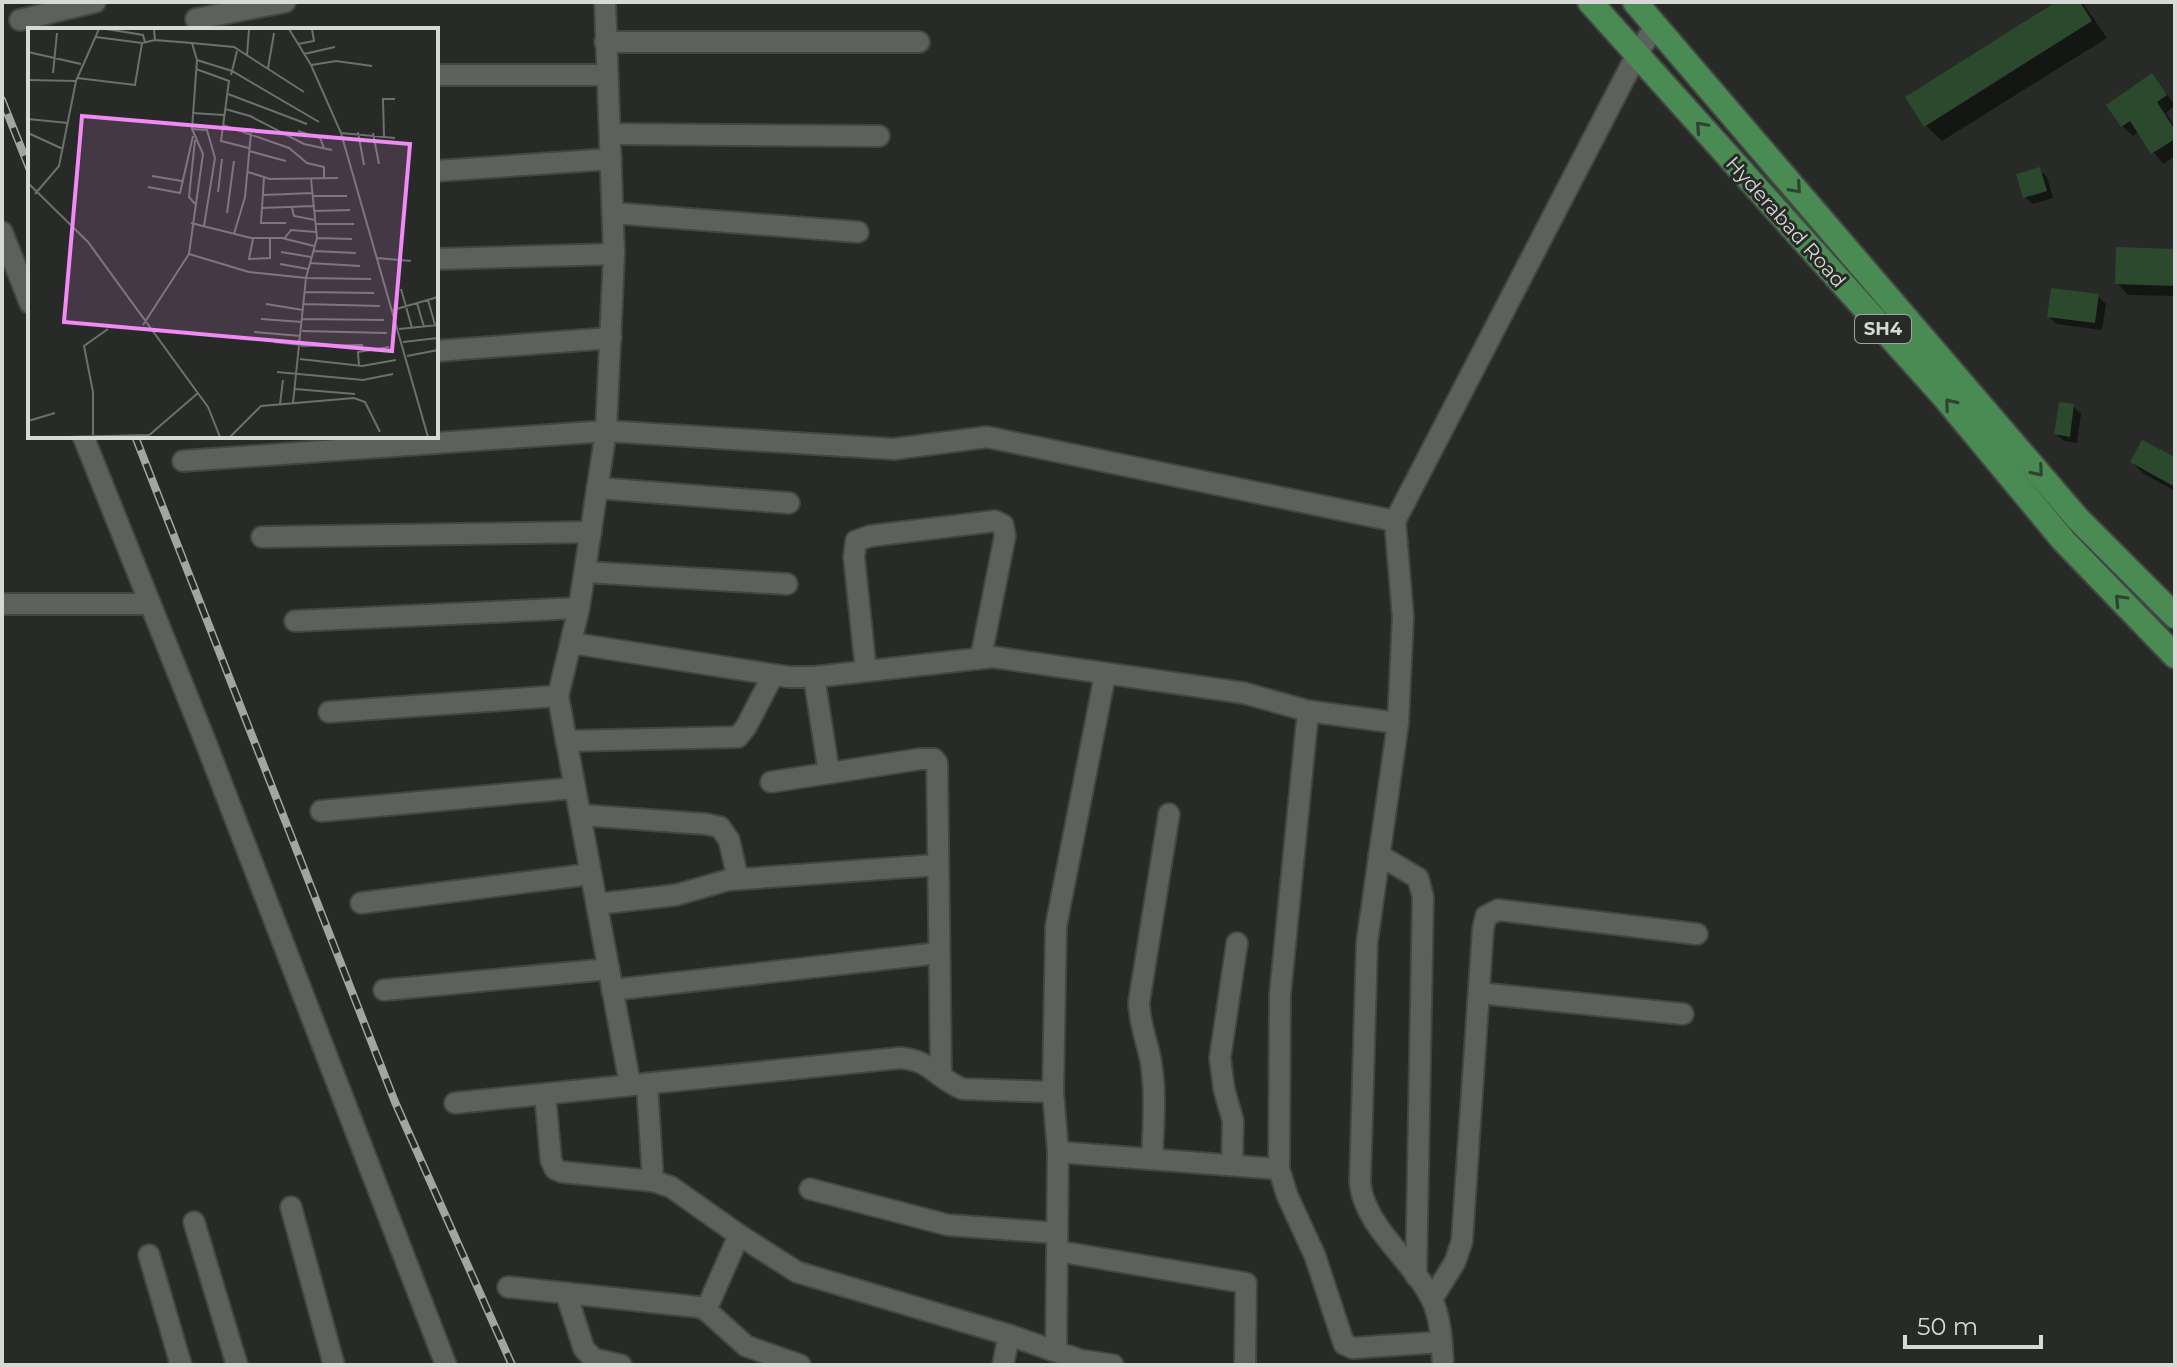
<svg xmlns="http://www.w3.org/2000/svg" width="2177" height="1367" viewBox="0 0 2177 1367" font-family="Montserrat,sans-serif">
<rect width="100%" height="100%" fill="#272a27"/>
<g fill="#0007">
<polygon points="2060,2 2082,2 2107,38 1942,141 1926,126"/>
<polygon points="2152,76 2175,105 2166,113 2175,127 2175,156 2163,164 2139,132 2133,136 2122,126"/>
<polygon points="2039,169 2047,177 2053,198 2033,204 2025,197"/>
<polygon points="2175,251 2175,296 2128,295 2117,283"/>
<polygon points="2098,296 2106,304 2102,330 2056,324 2049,316"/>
<polygon points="2073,406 2081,414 2077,443 2064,441 2056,434"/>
<polygon points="2175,460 2175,491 2144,474 2132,462"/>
</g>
<g fill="#2a492d">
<polygon points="2056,2 2080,2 2092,21 1924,127 1905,97"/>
<polygon points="2152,73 2167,95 2157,102 2175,130 2175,139 2151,154 2130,121 2121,127 2106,105"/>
<polygon points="2040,167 2047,191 2023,198 2016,174"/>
<polygon points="2116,247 2175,249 2175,286 2115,284"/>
<polygon points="2051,288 2099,294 2095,323 2047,317"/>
<polygon points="2059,402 2074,404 2070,437 2054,434"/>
<polygon points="2142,440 2175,457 2175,487 2130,462"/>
</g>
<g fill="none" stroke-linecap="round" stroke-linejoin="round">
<defs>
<g id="minor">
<polyline points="605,2 614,254 606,431 894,449 987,437 1395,521"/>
<polyline points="196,19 285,2"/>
<polyline points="20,20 95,2"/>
<polyline points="605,42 919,42"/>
<polyline points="436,75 606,75"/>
<polyline points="610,134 879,136"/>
<polyline points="436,171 611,159"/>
<polyline points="613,213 858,232"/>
<polyline points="2,232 30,303"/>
<polyline points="436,259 614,254"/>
<polyline points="436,351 611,338"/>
<polyline points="83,436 204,738 446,1365"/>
<polyline points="183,461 606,431 579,608 558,696 630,1084"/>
<polyline points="597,488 789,503"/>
<polyline points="262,537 591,532"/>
<polyline points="585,572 787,584"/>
<polyline points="2,604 150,604"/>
<polyline points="295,621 579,608"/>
<polyline points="571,643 789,677 814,677 993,657 1244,693 1308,711 1398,723"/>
<polyline points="866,671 854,557 856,541 870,536 995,521 1003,525 1005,536 981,657"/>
<polyline points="814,677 829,773"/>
<polyline points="1308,711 1280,995 1279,1169 1287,1195 1315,1256 1344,1344 1353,1348 1441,1342"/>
<polyline points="329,712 558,696"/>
<polyline points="566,741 738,737 746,727 773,675"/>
<polyline points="771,782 920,759 934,759 937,763 941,1075"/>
<polyline points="321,811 575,788"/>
<polyline points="581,815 706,824 720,827 729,840 738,879"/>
<polyline points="1379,855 1418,878 1423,897 1416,1276"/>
<polyline points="361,903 591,874"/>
<polyline points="597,904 676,895 728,880 937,865"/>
<polyline points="384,990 609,969"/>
<polyline points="612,990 939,953"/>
<polyline points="1479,993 1683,1014"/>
<polyline points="647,1084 653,1181"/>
<polyline points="545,1094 551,1160 555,1169 562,1172 653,1181 671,1187 739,1235 797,1272 1009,1335 1080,1360 1113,1365"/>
<path d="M455,1103l444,-45c31,1 38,21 64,31l90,3"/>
<polyline points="1058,1152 1279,1169"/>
<path d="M1152,1159c1,-29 4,-60 0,-89 -2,-23 -13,-44 -13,-68l30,-188"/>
<polyline points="1232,1165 1233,1121 1224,1089 1220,1058 1237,943"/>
<polyline points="810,1189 948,1225 1057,1233"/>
<polyline points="291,1207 334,1365"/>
<polyline points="194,1222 237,1365"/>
<polyline points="1057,1251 1246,1283 1245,1365"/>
<polyline points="149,1255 181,1365"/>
<polyline points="508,1287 698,1307 706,1310 746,1346 800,1365"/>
<polyline points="566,1293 584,1349 594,1359 621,1365"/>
<polyline points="1432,1299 1455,1262 1462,1241 1483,929 1486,916 1498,910 1697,934"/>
<polyline points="706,1310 739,1235"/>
<polyline points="1056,1351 1058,1152 1053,1092 1056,926 1105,675"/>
<polyline points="1003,1365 1009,1335"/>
<path d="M1443,1365c-1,-21 -2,-48 -12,-67 -19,-39 -66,-70 -71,-115l7,-241 31,-219 5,-106 -8,-96 241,-465 19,-30"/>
</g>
<g id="primary">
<polyline points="1590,2 1946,399 2063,540 2175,656"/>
<polyline points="1635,2 2078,519 2175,616"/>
</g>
</defs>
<use href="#minor" stroke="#444644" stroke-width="24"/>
<use href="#primary" stroke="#444644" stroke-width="28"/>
<use href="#minor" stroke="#5d615e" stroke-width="20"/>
<use href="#primary" stroke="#4a8b54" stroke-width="24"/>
<defs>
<g id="rail">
<polyline points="2,100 30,170"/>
<polyline points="135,436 395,1102 512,1365"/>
</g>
</defs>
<use href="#rail" stroke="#a3a5a3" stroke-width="8"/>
<use href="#rail" stroke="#272a27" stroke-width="5" stroke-dasharray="15" stroke-linecap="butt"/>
</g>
<defs><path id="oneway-chevron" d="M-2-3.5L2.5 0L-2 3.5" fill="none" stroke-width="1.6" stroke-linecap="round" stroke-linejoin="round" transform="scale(2)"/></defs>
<g stroke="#304232">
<use href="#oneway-chevron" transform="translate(1701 127) rotate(-132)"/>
<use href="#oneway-chevron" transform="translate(1796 188) rotate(49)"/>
<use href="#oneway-chevron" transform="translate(1950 404) rotate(-130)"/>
<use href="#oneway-chevron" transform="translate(2038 471) rotate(50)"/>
<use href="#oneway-chevron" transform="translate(2120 600) rotate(-134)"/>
</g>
<g text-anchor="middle" stroke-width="6" stroke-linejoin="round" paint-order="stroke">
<rect fill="#272a27" stroke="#a2a4a2" stroke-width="2" x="1855" y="315" width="56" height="28" rx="6"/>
<g font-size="18" font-weight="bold" fill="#d7d9d7">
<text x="1883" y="335">SH4</text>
</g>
<g font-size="20" fill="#d7d9d7" stroke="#272a27">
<text transform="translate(1786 222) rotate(48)" y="7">Hyderabad Road</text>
</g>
</g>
<g transform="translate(28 28)">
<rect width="410" height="410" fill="#272a27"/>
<path fill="none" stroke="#6d706d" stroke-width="2" d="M78,1l37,6 2,7M261,1l22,36 30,68 87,304M68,9l46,6M164,15l42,4 70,45M270,16l16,-3 -2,-12M0,24l53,12M276,26l31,-7M219,28l2,-27M169,32l35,11 87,51M283,37l25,-4 36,5M240,40l6,-35M168,41l33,12 -8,60 28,7M25,45l4,-40M203,47l6,-24M49,50l58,7 7,-42 13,-3M0,52l48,1 23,-52M200,66l79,30M197,81l25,7 54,28 28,6M164,85l32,2M0,91l40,4M195,97l66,23 18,15 17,4v12M164,101l15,1 8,28 -11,68M270,103l22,7 4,10M330,104l6,33M0,105l35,16M313,105l54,5M345,105l6,31M356,108l-1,-37h12M167,112l-6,57 6,7M221,123l37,10M220,144l22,7 68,-1M124,148l30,5M236,149l-3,46h25M283,151l6,59 -11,40 65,1M0,155l60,59 120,165 12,30M120,159l32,6 13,-57M190,164l4,-33M7,166l24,-28 17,-85M235,167l50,-2M285,168h34M234,180l52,-2M264,180l2,8 21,4M286,183l36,-1M199,185l7,-52M163,195l60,15h31l32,8M288,196h38M206,206l11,-37 6,-64M289,210l35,1M225,211l-4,20 21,-1v-20M256,211l7,-9 25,2M285,223l43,2M253,224l30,5M161,226l60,18 57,6 -13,125M349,230l34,3M282,235l50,3M252,236l28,5M373,261l11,39M276,264l70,1M400,272l7,25M389,275l7,24M238,276l37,6M275,276l77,2M365,282l45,-13M233,291l41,3M274,291l82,1M115,297l46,-71 14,-100 -11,-25 5,-69 -5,-17 -37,-3 -1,-11M371,301l39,-4M274,303l85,2M226,304l47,4M246,314l27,3M375,314l35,-4M273,318l62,-1M379,328l31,-6M272,331l62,7 34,-6M331,338l-1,-14 31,-5M249,344l86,8 30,-6M267,361l60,5M252,376l3,-24M0,393l27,-8M65,407v-43l-9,-46 24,-17M38,409l83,-2M119,409l51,-44M202,409l31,-31 93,-8 11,4 15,30"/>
<path fill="#f18af4" fill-opacity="0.15" stroke="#f18af4" stroke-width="4" d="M54,88l328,28 -18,207 -328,-29z"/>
<rect width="410" height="410" fill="none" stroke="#d7d9d7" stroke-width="4"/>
</g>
<rect width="2177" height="1367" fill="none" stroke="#d7d9d7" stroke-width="8"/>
<path d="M1905 1335v12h136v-12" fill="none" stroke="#d7d9d7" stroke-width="4"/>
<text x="1917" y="1335" font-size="24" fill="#d7d9d7" stroke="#272a27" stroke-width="6" paint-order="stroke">50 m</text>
</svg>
